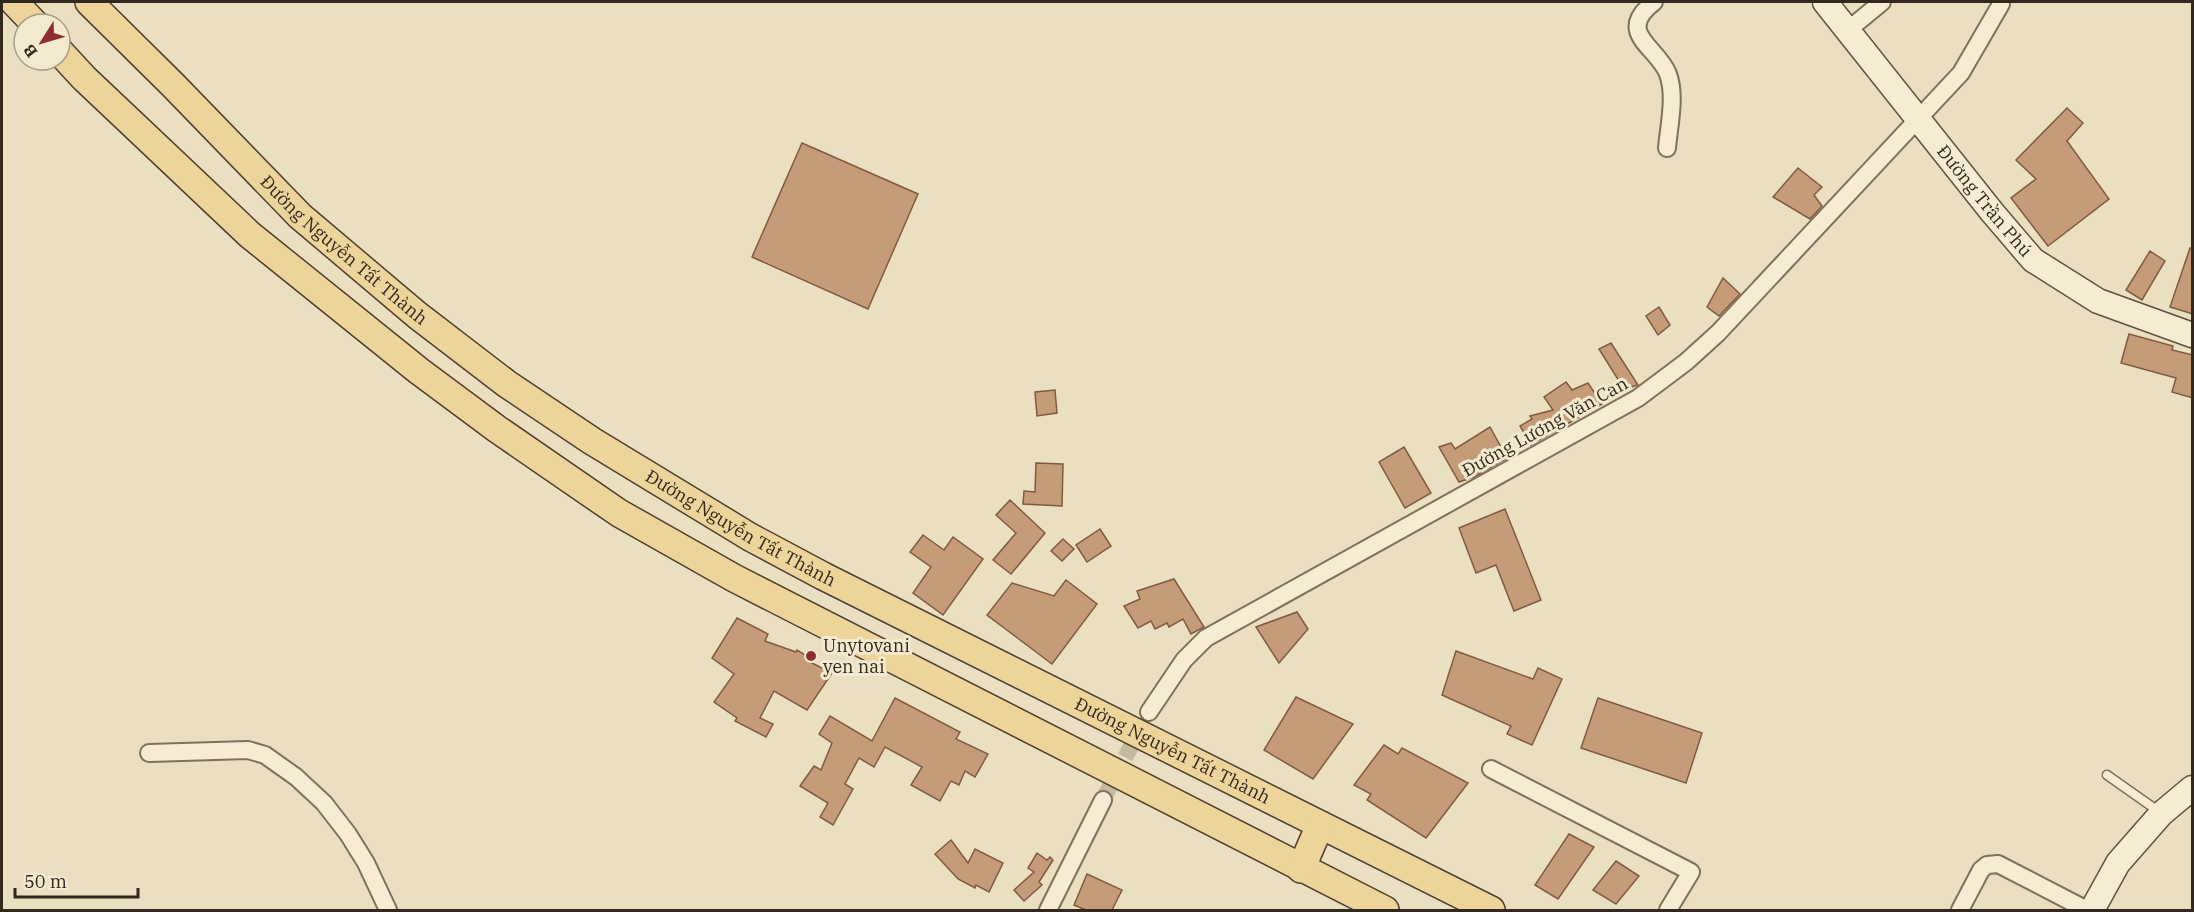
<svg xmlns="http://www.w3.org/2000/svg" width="2194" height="912" viewBox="0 0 2194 912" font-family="'IBM Plex Serif',serif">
<rect width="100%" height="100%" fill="#eadfc0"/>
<g fill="#c69b78" stroke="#805b41" stroke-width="1.5">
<polygon points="2067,108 2083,123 2067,141 2109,199 2048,246 2011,198 2036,179 2016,160"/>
<polygon points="802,143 918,194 868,309 752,257"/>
<polygon points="1798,168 1822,187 1814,195 1822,206 1810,219 1773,197"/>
<polygon points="2190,248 2193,249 2193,314 2170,307"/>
<polygon points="2150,251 2165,261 2142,300 2126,290"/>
<polygon points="1723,278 1740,294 1719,316 1707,307"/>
<polygon points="1659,307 1670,325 1658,335 1646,316"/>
<polygon points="2129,334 2173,346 2172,350 2193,355 2193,398 2172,392 2176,378 2121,363"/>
<polygon points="1611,343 1638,385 1624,389 1599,349"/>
<polygon points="1566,382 1572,390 1588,383 1602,404 1531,445 1520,426 1532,419 1530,416 1553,410 1544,397"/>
<polygon points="1055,390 1057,413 1037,416 1035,392"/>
<polygon points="1490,427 1507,458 1474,477 1459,482 1439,447 1451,443 1455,449"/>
<polygon points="1404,447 1431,493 1405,508 1379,462"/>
<polygon points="1036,463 1063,464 1062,506 1023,504 1024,491 1035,492"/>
<polygon points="1010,500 1045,533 1011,574 993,560 1016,533 996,515"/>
<polygon points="1505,509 1541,600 1514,611 1496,565 1476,573 1459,528"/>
<polygon points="1100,529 1111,546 1087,562 1076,545"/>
<polygon points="923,535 944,550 953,537 983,559 943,615 913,593 931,567 910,552"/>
<polygon points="1063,539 1074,549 1062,561 1051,551"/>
<polygon points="1174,579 1204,627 1191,634 1183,619 1169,627 1167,623 1155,629 1151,621 1138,628 1124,606 1140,599 1137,591"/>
<polygon points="1066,580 1097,604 1052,664 987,615 1012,583 1054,596"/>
<polygon points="1297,612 1308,629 1279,663 1256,627"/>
<polygon points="737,618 768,634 765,641 796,652 797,650 812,659 810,662 832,673 807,710 774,691 760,718 773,724 766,737 735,721 737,718 714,702 734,674 712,658"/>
<polygon points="1456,651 1533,679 1538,668 1562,679 1532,745 1507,734 1511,726 1442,695"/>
<polygon points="1296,697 1353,724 1313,779 1264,750"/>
<polygon points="895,698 960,732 956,739 988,754 975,777 965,771 959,785 951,781 940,801 911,785 922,767 885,747 874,767 859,758 845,784 853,789 833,825 820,817 828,803 800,786 814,766 821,770 832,743 819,734 830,716 872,741"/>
<polygon points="1598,698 1702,733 1686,783 1581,748"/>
<polygon points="1384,745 1398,754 1402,748 1468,783 1426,838 1367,800 1371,794 1354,785"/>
<polygon points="1569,834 1594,847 1558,899 1535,885"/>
<polygon points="951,840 968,863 975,849 1003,863 989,892 976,885 975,888 958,879 935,854"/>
<polygon points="1037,853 1047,860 1050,857 1053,860 1039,882 1042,885 1024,901 1014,890 1034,872 1028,868"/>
<polygon points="1616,861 1639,876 1616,904 1593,890"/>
<polygon points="1087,874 1122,890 1112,910 1086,910 1074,905"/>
</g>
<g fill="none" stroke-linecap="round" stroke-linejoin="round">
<polyline stroke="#c5ba9f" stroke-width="16" stroke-dasharray="16 8" stroke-linecap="butt" points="1103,800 1149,712"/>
<defs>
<polyline id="lane" points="2107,775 2161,813"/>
<g id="street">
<path d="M1654,2c-40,31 4,45 14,72 8,22 1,51 -1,74"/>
<polyline points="1848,30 1882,2"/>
<polyline points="1149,712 1184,660 1206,638 1638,398 1686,362 1718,333 1961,73 2001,4"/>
<polyline points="149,753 248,750 265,755 296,777 324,803 348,834 366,863 388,910"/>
<polyline points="1491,769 1691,872 1668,910"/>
<polyline points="1048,910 1103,800"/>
<polyline points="1960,910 1981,870 1987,865 1998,864 2087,910"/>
</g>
<g id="secondary">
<path id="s1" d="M1825,2l167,210 41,48 65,41 94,34"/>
<polyline points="2092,910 2118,863 2161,814 2192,788"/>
</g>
<g id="primary">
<polyline points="14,2 35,24"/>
<path id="s2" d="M89,2l84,83 127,131 117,99 90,69 85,57 158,96 73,39 668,334"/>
<polyline points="60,52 84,78 250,235 419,371 497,429 619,513 734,578 1385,910"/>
<polyline points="1301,869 1320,825"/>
</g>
</defs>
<use href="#lane" stroke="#827059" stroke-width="11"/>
<use href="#street" stroke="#827059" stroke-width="20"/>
<use href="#secondary" stroke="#64513d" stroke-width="27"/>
<use href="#primary" stroke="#503f2e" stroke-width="30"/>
<use href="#lane" stroke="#f6ecd3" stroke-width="8"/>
<use href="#street" stroke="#f6ecd3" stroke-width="16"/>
<use href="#secondary" stroke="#f6ecd3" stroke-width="24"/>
<use href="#primary" stroke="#ecd49a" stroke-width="27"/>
</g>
<circle fill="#8d2f2e" stroke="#f2e9cf" stroke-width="2" cx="811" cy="656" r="6"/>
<g text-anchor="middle" stroke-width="6" stroke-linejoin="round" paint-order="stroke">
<g font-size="18" fill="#33281d" stroke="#f2e9cf">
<text dy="6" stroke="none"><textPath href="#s1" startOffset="255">Đường Trần Phú</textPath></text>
<text dy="6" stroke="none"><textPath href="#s2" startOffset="356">Đường Nguyễn Tất Thành</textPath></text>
<text transform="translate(1545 427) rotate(-29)" y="6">Đường Lương Văn Can</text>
<text dy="6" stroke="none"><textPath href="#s2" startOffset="842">Đường Nguyễn Tất Thành</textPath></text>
<text dy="6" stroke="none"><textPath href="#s2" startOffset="1328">Đường Nguyễn Tất Thành</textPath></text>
</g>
<g font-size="18" fill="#33281d" stroke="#f2e9cf" text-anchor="start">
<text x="823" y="652">Unytovani<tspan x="823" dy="21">yen nai</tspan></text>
</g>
</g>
<rect width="2194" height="912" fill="none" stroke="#33281d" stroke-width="6"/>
<g transform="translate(42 42) rotate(233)"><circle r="28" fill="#f2e9cf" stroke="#a69c88" stroke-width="1.5"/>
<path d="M0-4.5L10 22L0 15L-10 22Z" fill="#8d2f2e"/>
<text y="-9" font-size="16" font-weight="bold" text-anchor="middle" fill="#33281d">B</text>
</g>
<path d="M15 888v9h123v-9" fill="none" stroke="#33281d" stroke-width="3"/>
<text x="24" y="888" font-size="18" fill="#33281d" stroke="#f2e9cf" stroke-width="4.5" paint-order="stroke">50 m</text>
</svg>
